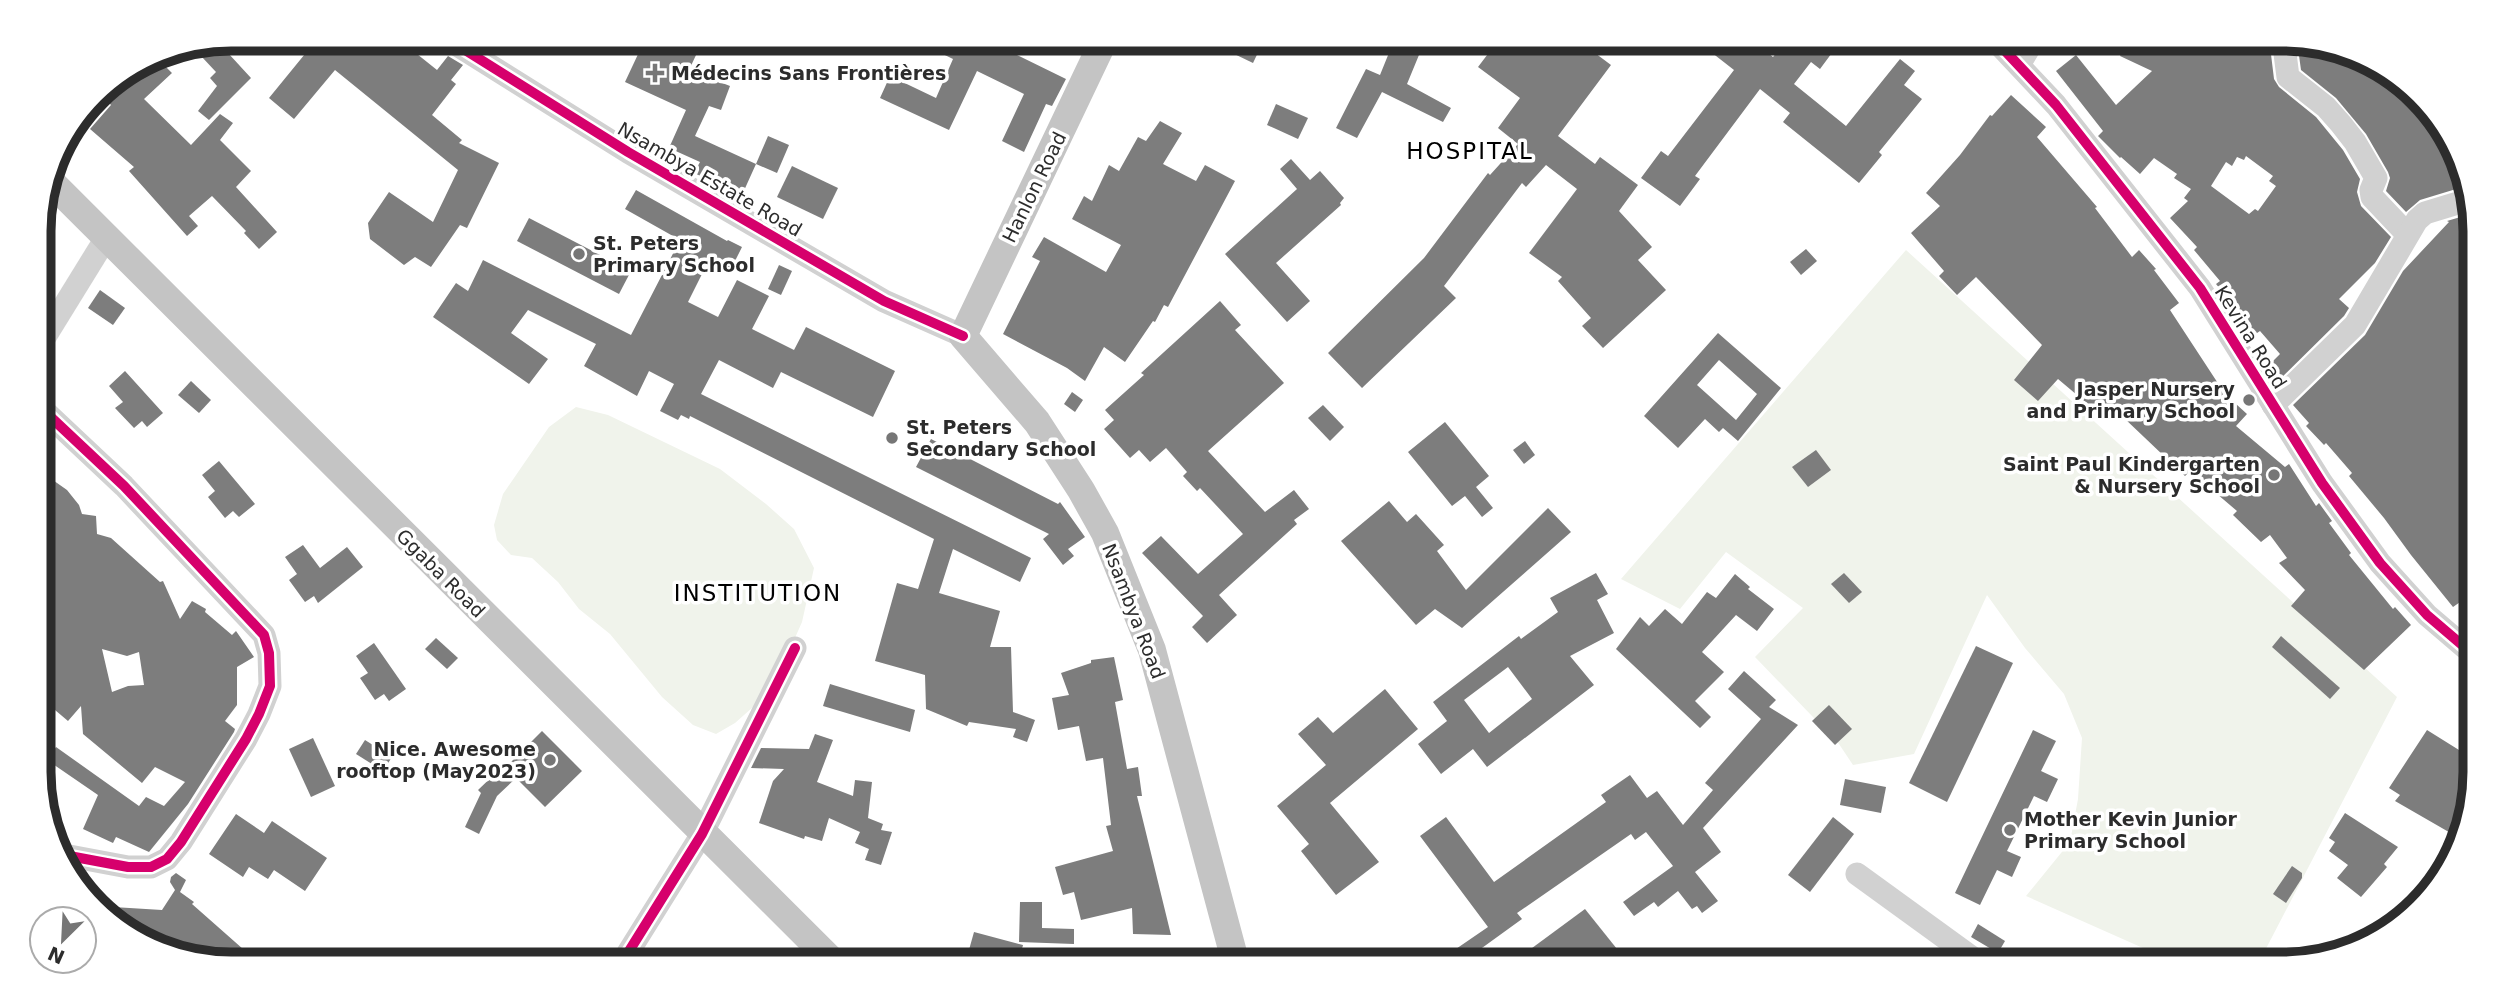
<svg xmlns="http://www.w3.org/2000/svg" width="2514" height="1003" viewBox="0 0 2514 1003" font-family="'DejaVu Sans',sans-serif">
<rect width="100%" height="100%" fill="#fff"/>
<g fill="#f0f3eb">
<polygon points="1906,250 2397,697 2258,964 2179,964 2026,896 2070,842 2078,799 2082,738 2064,694 2025,648 1987,595 1914,754 1853,765 1839,744 1755,657 1803,608 1726,552 1680,609 1621,579"/>
<polygon points="576,407 608,415 720,469 766,504 794,529 814,568 802,622 772,690 735,723 716,734 693,725 662,697 610,634 579,609 558,582 532,558 511,555 497,540 494,525 503,494 549,427"/>
</g>
<g fill="#7d7d7d" fill-rule="evenodd">
<polygon points="318,38 397,38 437,70 448,56 463,65 451,80 456,84 432,115 462,140 459,143 499,163 467,228 460,225 431,267 415,257 404,265 370,239 368,223 389,192 433,222 458,170 335,70 294,119 269,98"/>
<polygon points="618,38 704,38 689,70 730,86 721,110 709,106 695,136 756,164 768,136 789,145 777,173 756,164 742,195 694,173 700,162 669,148 686,110 625,82 640,50"/>
<polygon points="910,38 982,38 1066,79 1052,106 1046,104 1024,152 1002,141 1024,94 977,71 949,130 880,98 890,76 936,98 953,59"/>
<polygon points="1201,38 1265,38 1253,63"/>
<polygon points="1395,38 1426,38 1407,84 1451,108 1443,122 1382,92 1357,138 1336,128 1366,69 1380,75"/>
<polygon points="1500,38 1575,38 1611,65 1558,136 1595,164 1600,157 1638,185 1619,211 1652,247 1638,260 1666,290 1603,348 1582,326 1591,318 1558,281 1562,277 1529,253 1577,189 1546,165 1526,187 1522,183 1444,286 1456,298 1362,388 1328,353 1424,258 1488,173 1490,175 1518,144 1498,128 1520,98 1478,67"/>
<polygon points="1693,38 1749,38 1773,57 1788,38 1843,38 1820,69 1811,62 1794,84 1846,126 1900,59 1915,71 1904,85 1922,99 1879,152 1882,155 1859,183 1783,122 1790,113 1760,89 1695,176 1700,179 1680,206 1641,178 1661,151 1668,156 1734,70"/>
<path d="M2127,38h142l5,41 5,8 37,30 27,33 17,29 -3,13 4,14 30,31 -16,26 -36,36 10,9 -5,8 -67,66 -11,-14 14,-14 -20,-23 -9,6 -14,-28 -21,-25 4,-3 -26,-31 3,-3 -27,-29 18,-17 -4,-3 7,-9 -17,-11 3,-4 -23,-16 -14,16 -19,-17 -1,1 -22,-22 5,-5 -47,-60 20,-16 40,50 36,-34 -32,-15zM2246,156l27,20 -4,5 7,5 -18,25 -3,-2 -6,5 -38,-28 15,-24 6,4 5,-9 7,3z"/>
<polygon points="217,41 251,78 209,120 198,111 217,86 210,78 216,72 201,56"/>
<polygon points="2297,41 2345,49 2435,114 2466,186 2420,200 2406,212 2386,191 2390,178 2388,172 2366,134 2336,98 2301,70"/>
<polygon points="159,60 172,73 144,99 191,145 220,114 233,123 220,140 251,171 236,187 277,232 259,249 244,233 246,231 212,196 189,216 198,226 187,236 129,171 134,167 90,129 111,105 100,92 101,90 131,70 139,79"/>
<polygon points="2011,95 2046,127 2037,137 2097,207 2095,208 2132,257 2139,250 2156,269 2154,270 2179,303 2170,310 2225,394 2247,414 2236,426 2285,467 2289,464 2316,506 2319,503 2332,521 2329,523 2351,553 2349,555 2393,609 2395,607 2411,625 2364,670 2291,606 2305,590 2279,563 2287,558 2270,535 2261,542 2233,515 2237,511 2190,471 2185,476 2124,418 2122,421 2111,410 2107,415 2098,408 2096,411 2058,379 2038,401 2014,380 2042,345 1976,277 1957,295 1939,276 1944,271 1911,233 1940,206 1926,193 1960,155 1990,115 1992,116"/>
<polygon points="1276,104 1308,118 1298,139 1267,125"/>
<polygon points="1160,121 1182,133 1163,164 1196,181 1205,165 1235,181 1168,307 1164,305 1155,322 1153,321 1125,362 1104,347 1085,381 1067,368 1003,334 1040,261 1032,257 1044,237 1106,272 1121,245 1072,219 1084,196 1092,201 1109,165 1119,171 1138,137 1146,141"/>
<polygon points="1291,159 1310,180 1320,171 1344,198 1340,203 1341,205 1276,263 1310,301 1287,322 1225,254 1297,189 1280,169"/>
<polygon points="792,166 838,188 823,219 777,197"/>
<polygon points="636,190 727,241 728,240 742,247 729,273 708,262 688,302 718,317 737,280 769,296 752,329 794,350 806,327 895,371 873,417 781,372 773,388 719,360 701,394 1031,558 1020,582 953,549 939,593 1000,611 990,647 1011,647 1013,712 1035,720 1027,742 1013,737 1016,729 969,722 967,726 926,709 925,675 875,661 897,583 918,589 934,539 690,416 689,419 681,415 678,420 660,411 674,384 649,371 637,396 584,366 596,344 528,310 511,333 548,359 529,384 433,317 456,283 468,291 483,260 631,335 680,240 625,209"/>
<polygon points="2474,213 2475,524 2475,613 2463,600 2453,607 2411,555 2384,518 2349,476 2352,473 2326,443 2324,445 2306,426 2309,423 2293,405 2365,335 2403,271 2449,222 2447,221"/>
<polygon points="529,218 631,271 619,294 517,241"/>
<polygon points="1806,249 1817,261 1801,275 1790,262"/>
<polygon points="779,265 792,271 781,295 768,289"/>
<polygon points="39,283 55,295 46,309 39,304"/>
<polygon points="100,290 125,308 113,325 88,308"/>
<polygon points="1220,301 1241,325 1235,330 1284,383 1208,451 1265,512 1294,490 1309,509 1294,520 1297,524 1219,595 1237,615 1207,643 1192,627 1203,616 1142,553 1161,536 1198,574 1243,534 1200,488 1197,491 1183,476 1187,472 1166,448 1150,462 1139,450 1130,458 1104,429 1114,420 1105,410 1144,375 1141,373"/>
<path d="M1718,333l63,55 -43,53 -15,-13 -4,4 -14,-13 -27,29 -34,-32zM1719,360l38,34 -21,26 -39,-35z"/>
<polygon points="125,371 163,413 147,427 142,421 134,428 115,408 123,402 109,386"/>
<polygon points="191,381 211,400 199,413 178,395"/>
<polygon points="1072,392 1083,400 1075,412 1064,404"/>
<polygon points="1323,405 1344,427 1330,441 1308,418"/>
<polygon points="1445,422 1489,476 1476,487 1493,508 1482,517 1465,496 1452,506 1408,452"/>
<polygon points="931,439 1058,504 1060,502 1085,537 1068,549 1074,556 1063,565 1043,539 1049,534 916,467"/>
<polygon points="1525,441 1535,455 1524,464 1513,450"/>
<polygon points="1816,450 1831,470 1808,487 1792,467"/>
<polygon points="219,461 255,504 239,517 233,511 225,518 208,497 215,491 202,475"/>
<path d="M40,471l27,19 12,15 3,9 14,2 1,18 14,4 49,44 3,-1 17,38 12,-18 14,8 -1,3 27,23 4,-4 18,26 -17,10v38l-12,16 10,8 -1,3 -46,72 -39,48 -33,-15 -3,6 -30,-14 15,-34 -51,-35 9,-13 83,59 7,-9 18,9 21,-24 -30,-15 -13,16 -59,-49 -2,-28 -13,15 -26,-22zM102,649l25,7 12,-4 5,33 -16,1 -16,6z"/>
<polygon points="1389,501 1407,522 1416,514 1444,545 1437,551 1466,590 1548,508 1571,532 1462,628 1435,609 1416,625 1341,541"/>
<polygon points="303,545 320,568 347,547 363,567 318,603 314,596 305,602 289,580 297,574 285,557"/>
<path d="M1596,573l12,21 -11,6 17,33 -44,23 24,29 -107,82 -14,-18 -32,25 -23,-30 29,-23 -14,-19 86,-66 2,3 37,-27 -8,-14zM1508,667l24,32 -43,34 -25,-33z"/>
<polygon points="1844,573 1862,592 1849,603 1831,584"/>
<polygon points="1735,574 1750,587 1748,589 1774,609 1757,631 1736,615 1702,652 1724,672 1695,701 1711,717 1700,728 1616,649 1640,617 1649,626 1665,609 1682,624 1707,592 1716,598"/>
<polygon points="2281,636 2340,688 2330,699 2272,647"/>
<polygon points="436,638 458,658 447,669 425,649"/>
<polygon points="374,643 406,689 389,701 384,694 375,700 360,678 368,673 356,656"/>
<polygon points="1976,646 2013,663 1947,802 1909,783"/>
<polygon points="1114,657 1123,700 1115,702 1127,769 1138,767 1142,796 1137,796 1171,935 1133,934 1132,908 1081,920 1074,892 1063,895 1055,867 1113,851 1106,826 1111,825 1103,758 1086,761 1079,726 1058,730 1052,698 1069,695 1061,673 1091,663 1091,660"/>
<polygon points="1744,671 1776,700 1769,707 1798,725 1703,828 1721,852 1695,872 1718,901 1702,913 1697,906 1692,909 1678,891 1658,907 1654,902 1634,916 1623,902 1673,866 1646,832 1635,840 1631,834 1517,913 1522,919 1475,953 1483,964 1434,964 1488,927 1420,836 1446,817 1494,882 1606,802 1601,795 1630,775 1647,798 1657,791 1683,825 1713,790 1705,783 1761,719 1728,689"/>
<polygon points="830,684 915,710 910,732 823,706"/>
<polygon points="1385,689 1418,729 1330,803 1379,862 1336,895 1301,851 1309,844 1277,806 1326,765 1298,734 1318,717 1333,733"/>
<polygon points="1829,705 1852,729 1835,745 1812,721"/>
<polygon points="2033,730 2056,741 2041,771 2058,779 2047,802 2034,796 2007,851 2021,857 2012,877 1997,870 1980,905 1955,893"/>
<polygon points="2427,730 2475,760 2474,780 2465,796 2471,800 2470,805 2454,835 2395,801 2400,795 2389,788"/>
<polygon points="542,731 582,771 545,807 516,778 497,796 479,834 465,827 481,793 478,790 500,769 502,771"/>
<polygon points="815,734 833,740 817,782 853,796 855,780 872,782 868,818 883,824 881,830 892,832 881,865 865,860 869,849 855,843 860,832 829,818 822,841 805,836 804,839 759,823 773,781 784,769 751,768 761,748 809,749"/>
<polygon points="313,738 335,786 311,797 289,749"/>
<polygon points="365,740 392,757 383,771 356,754"/>
<polygon points="1845,779 1886,787 1881,813 1840,805"/>
<polygon points="2345,813 2398,847 2384,864 2387,867 2361,897 2337,878 2348,865 2329,851 2335,842 2329,838"/>
<polygon points="236,814 264,833 272,821 327,858 305,891 274,870 268,879 249,867 243,877 209,854"/>
<polygon points="1833,817 1854,834 1810,892 1788,875"/>
<polygon points="2292,866 2302,873 2302,878 2286,903 2273,894"/>
<polygon points="176,873 186,880 180,892 194,902 192,904 260,964 231,964 169,954 97,906 162,910 175,890 170,882 171,877"/>
<polygon points="1020,902 1042,902 1042,928 1074,929 1074,944 1019,942"/>
<polygon points="1585,909 1629,964 1537,964 1528,951"/>
<polygon points="1978,924 2005,941 1998,953 1971,937"/>
<polygon points="974,932 1023,945 1018,964 965,964"/>
</g>
<g fill="none" stroke-linecap="round" stroke-linejoin="round">
<g stroke="#d1d1d1" stroke-width="23">
<polyline points="446,38 628,152 884,301 963,336"/>
<polyline points="1993,38 2056,105 2200,288 2322,483 2380,563 2427,615 2475,656"/>
<polyline points="2283,38 2288,77 2326,107 2341,124 2355,142 2376,178 2371,190 2372,197 2407,234"/>
<polyline points="2019,65 2035,38"/>
<polyline points="40,345 106,238"/>
<polyline points="2273,405 2355,325 2417,220 2425,213 2471,199"/>
<polyline points="40,407 124,486 264,635 269,653 270,686 259,714 246,739 181,842 167,859 151,867 128,867 64,855"/>
<polyline points="1857,874 1981,964"/>
<polyline points="621,964 702,834 795,648"/>
</g>
<g stroke="#c4c4c4" stroke-width="28">
<polyline points="1105,38 963,336 1037,422 1081,490 1105,533 1152,650 1236,964"/>
<polyline points="49,180 835,964"/>
</g>
<defs>
<g id="cycleway">
<polyline points="446,38 628,152 884,301 963,336"/>
<polyline points="1993,38 2056,105 2200,288 2322,483 2380,563 2427,615 2475,656"/>
<polyline points="40,407 124,486 264,635 269,653 270,686 259,714 246,739 181,842 167,859 151,867 128,867 64,855"/>
<polyline points="621,964 702,834 795,648"/>
</g>
</defs>
<use href="#cycleway" stroke="#fff" stroke-width="15"/>
<use href="#cycleway" stroke="#d6006c" stroke-width="10"/>
</g>
<g fill="#767676" stroke="#fff" stroke-width="2.5">
<path d="M651.5 62.5h7v7h7v7h-7v7h-7v-7h-7v-7h7z"/>
<circle cx="579" cy="254" r="7"/>
<circle cx="2249" cy="400" r="7"/>
<circle cx="892" cy="438" r="7"/>
<circle cx="2274" cy="475" r="7"/>
<circle cx="550" cy="760" r="7"/>
<circle cx="2010" cy="830" r="7"/>
</g>
<g text-anchor="middle" stroke-width="7" stroke-linejoin="round" paint-order="stroke">
<g font-size="19" font-weight="bold" fill="#2c2c2c" stroke="#fff" text-anchor="start">
<text x="671" y="80">Médecins Sans Frontières</text>
<text x="593" y="250">St. Peters<tspan x="593" dy="22">Primary School</tspan></text>
<text x="2235" y="396" text-anchor="end">Jasper Nursery<tspan x="2235" dy="22">and Primary School</tspan></text>
<text x="906" y="434">St. Peters<tspan x="906" dy="22">Secondary School</tspan></text>
<text x="2260" y="471" text-anchor="end">Saint Paul Kindergarten<tspan x="2260" dy="22">&amp; Nursery School</tspan></text>
<text x="536" y="756" text-anchor="end">Nice. Awesome<tspan x="536" dy="22">rooftop (May2023)</tspan></text>
<text x="2024" y="826">Mother Kevin Junior<tspan x="2024" dy="22">Primary School</tspan></text>
</g>
<g font-size="19" fill="#2c2c2c" stroke="#fff">
<text transform="translate(710 179) rotate(30)" y="7">Nsambya Estate Road</text>
<text transform="translate(1034 187) rotate(-64)" y="7">Hanlon Road</text>
<text transform="translate(2251 337) rotate(58)" y="7">Kevina Road</text>
<text transform="translate(441 573) rotate(45)" y="7">Ggaba Road</text>
<text transform="translate(1134 611) rotate(69)" y="7">Nsambya Road</text>
</g>
<g font-size="23" letter-spacing="2" fill="#000" stroke="#fff">
<text x="1470" y="159">HOSPITAL</text>
<text x="758" y="601">INSTITUTION</text>
</g>
</g>
<path d="M0 0H2514V1003H0ZM231 51H2283A180 180 0 0 1 2463 231V772A180 180 0 0 1 2283 952H231A180 180 0 0 1 51 772V231A180 180 0 0 1 231 51Z" fill="#fff" fill-rule="evenodd"/>
<path fill="none" stroke="#2c2c2c" stroke-width="9" d="M231 51H2283A180 180 0 0 1 2463 231V772A180 180 0 0 1 2283 952H231A180 180 0 0 1 51 772V231A180 180 0 0 1 231 51Z"/>
<g transform="translate(63 940) rotate(204)"><circle r="33" fill="#ffffff" stroke="#ababab" stroke-width="2"/>
<path d="M0-5L12 26L0 18L-12 26Z" fill="#767676"/>
<text y="-10" font-size="19" font-weight="bold" text-anchor="middle" fill="#2c2c2c">N</text>
</g>
</svg>
